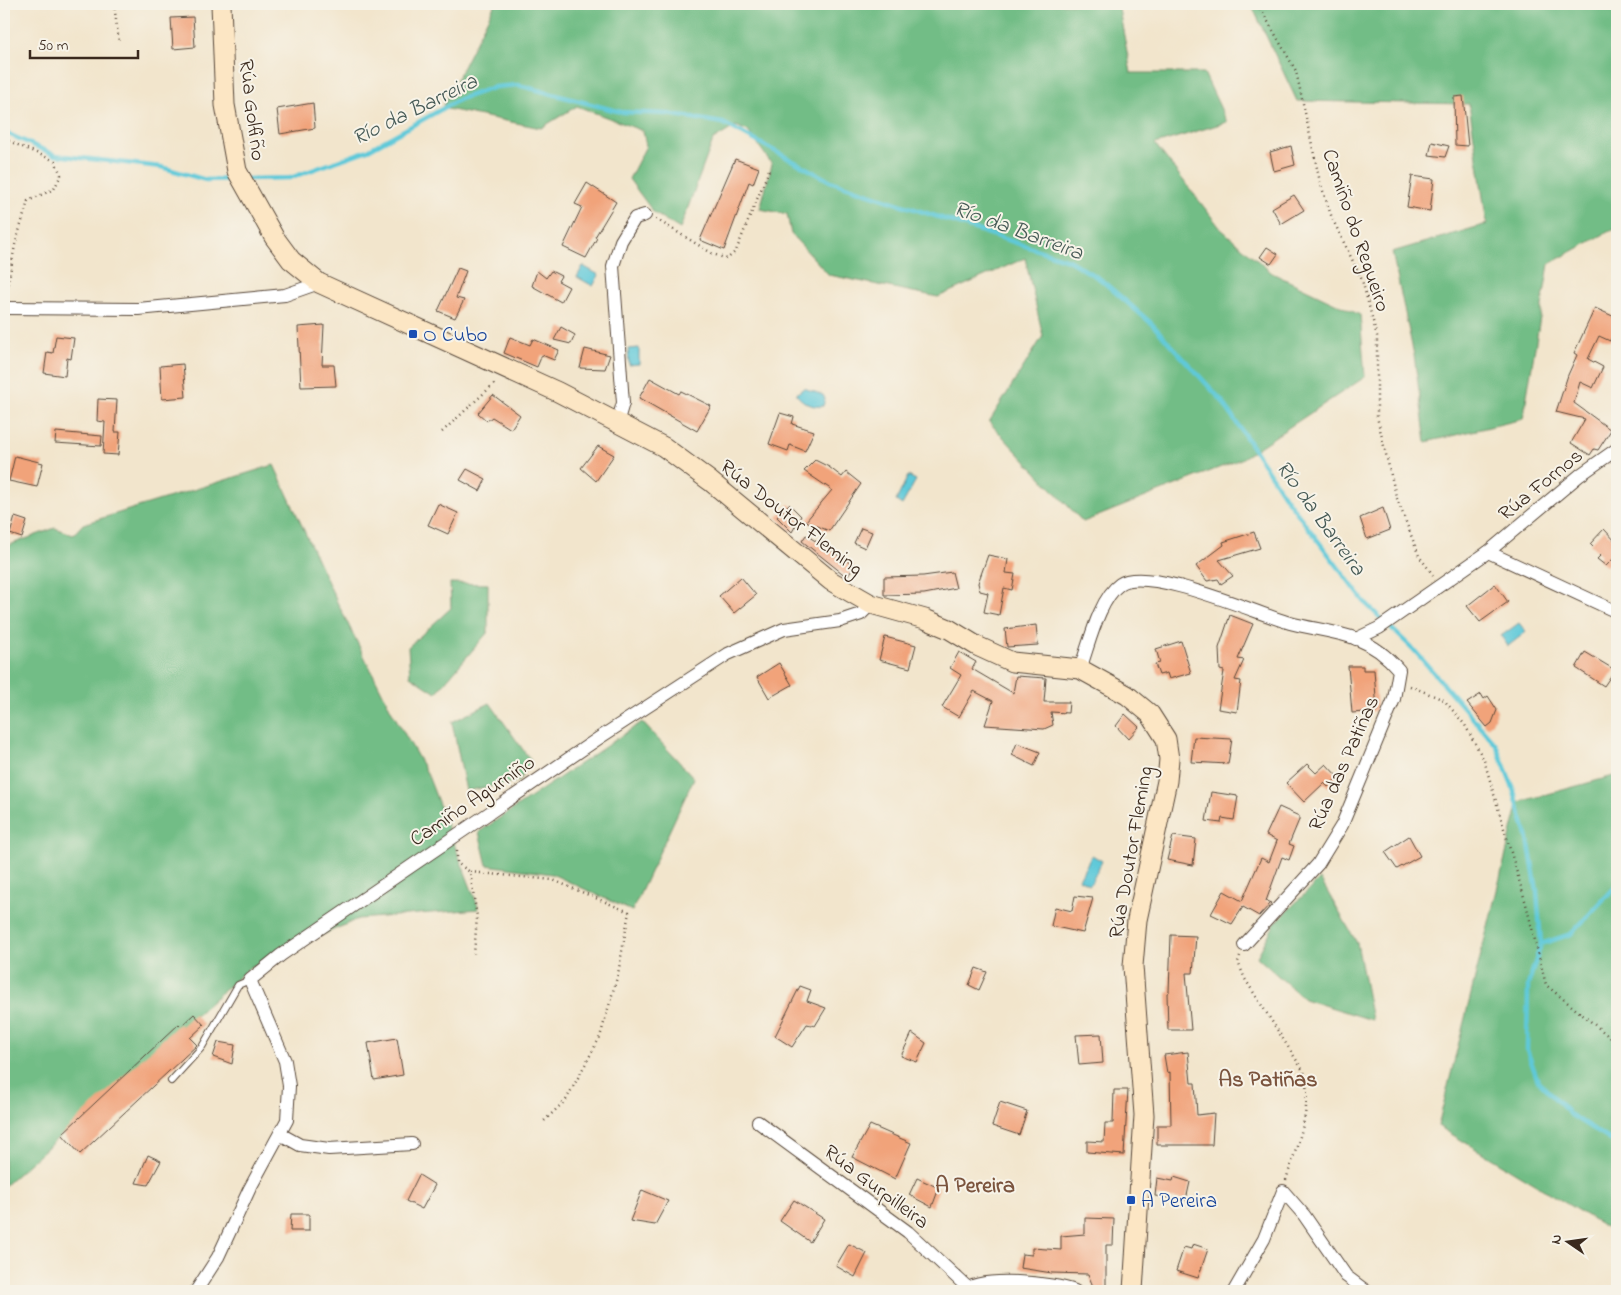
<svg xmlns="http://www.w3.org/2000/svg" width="1621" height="1295" viewBox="0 0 1621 1295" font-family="'Indie Flower',sans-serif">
<rect width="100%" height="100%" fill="#f7f3e8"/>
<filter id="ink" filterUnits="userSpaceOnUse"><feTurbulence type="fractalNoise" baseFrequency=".02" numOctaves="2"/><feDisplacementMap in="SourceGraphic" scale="10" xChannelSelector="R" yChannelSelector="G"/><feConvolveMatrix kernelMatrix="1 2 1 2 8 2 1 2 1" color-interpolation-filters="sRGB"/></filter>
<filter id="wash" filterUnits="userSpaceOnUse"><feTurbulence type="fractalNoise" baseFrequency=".0096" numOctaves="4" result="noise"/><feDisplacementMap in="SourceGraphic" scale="20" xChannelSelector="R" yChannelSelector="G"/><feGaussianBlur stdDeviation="1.12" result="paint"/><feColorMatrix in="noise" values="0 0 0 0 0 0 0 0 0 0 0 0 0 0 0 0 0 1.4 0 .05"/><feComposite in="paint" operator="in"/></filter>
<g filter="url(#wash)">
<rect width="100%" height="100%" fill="#f2e5cc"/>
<g fill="#72bd86" stroke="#567452">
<polygon points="495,4 1118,4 1131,73 1204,73 1227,122 1155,144 1221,229 1272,273 1360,315 1365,377 1241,459 1083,522 989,422 1043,336 1025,258 938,297 829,275 791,234 787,214 760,209 772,164 748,131 736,126 713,140 680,229 654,213 629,179 646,146 643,131 577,106 541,128 442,108"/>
<polygon points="1251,4 1617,4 1617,227 1549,264 1523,419 1426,442 1414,355 1392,252 1487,224 1469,104 1297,101"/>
<polygon points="274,465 337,602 391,710 427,773 479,909 358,919 250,967 4,1186 4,547 55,528 73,535 83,524"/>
<polygon points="450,583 488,584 488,632 436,693 410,676 408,647 451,608"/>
<polygon points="490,703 531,761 519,781 466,791 452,722"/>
<polygon points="642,722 694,778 632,911 552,874 487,865 479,832"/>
<polygon points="1617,775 1617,1234 1438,1126 1519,802"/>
<polygon points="1320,879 1357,943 1372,1020 1304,999 1257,957 1275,923"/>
</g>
<g fill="#5fc9d9" stroke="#4d7a7c">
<polygon points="583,266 599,275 593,286 577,277"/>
<polygon points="639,348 639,364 629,365 628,349"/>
<path d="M804,388l19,7 2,4 -2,7c-11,2 -21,-4 -27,-12z"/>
<polygon points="908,476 916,480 902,505 896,501"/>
<polygon points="1519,623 1526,632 1508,646 1501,636"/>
<polygon points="1092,855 1102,861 1090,885 1079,879"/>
</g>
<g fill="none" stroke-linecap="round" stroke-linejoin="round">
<g stroke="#5fc9d9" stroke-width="4.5">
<polyline points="4,132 55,155 161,167 206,180 235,179"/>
<polyline points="248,179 290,178 368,150 460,99 495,87 518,85 621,112 668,114 723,123 830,181 1068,260 1100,279 1151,323 1223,402 1285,497 1366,604 1414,650 1496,745 1512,785 1528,839 1537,891 1541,944 1528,985 1527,1050 1538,1081 1571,1115 1617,1144"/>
<polyline points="1541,944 1571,934 1617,885"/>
</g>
</g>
<g id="blocks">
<g fill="#f1a37a">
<polygon points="193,17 195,47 173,49 171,18"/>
<polygon points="1463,96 1468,146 1455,145 1454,97"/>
<polygon points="313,103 315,128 280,134 277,109"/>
<polygon points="1432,142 1449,146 1445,157 1429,155"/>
<polygon points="1291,146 1295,165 1274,171 1270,152"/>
<polygon points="735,159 759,168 753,184 749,182 724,250 700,240"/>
<polygon points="1412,176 1434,179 1430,211 1407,207"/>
<polygon points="587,183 616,202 595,237 597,238 586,258 563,247 582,207 575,204"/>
<polygon points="1294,195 1304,210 1281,224 1272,208"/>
<polygon points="1267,247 1278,254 1271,264 1260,257"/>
<polygon points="458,268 466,271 456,298 464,300 455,318 438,311"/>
<polygon points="537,271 546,278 551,271 561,276 558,281 569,287 561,302 532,286"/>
<polygon points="1595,308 1617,318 1617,325 1610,341 1599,336 1588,359 1603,367 1593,388 1580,382 1574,403 1611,430 1598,450 1594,449 1590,455 1571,443 1585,419 1556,412 1568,375 1577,355 1574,353"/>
<polygon points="324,325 322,365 334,365 336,386 301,387 298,327"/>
<polygon points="561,327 575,335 571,344 554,340"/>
<polygon points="56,336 74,338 71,359 67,358 65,376 44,373 47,352 53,353"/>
<polygon points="510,337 530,345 533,339 559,350 554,360 542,355 537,367 504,353"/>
<polygon points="585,349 610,355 605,369 580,368"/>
<polygon points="183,364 186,397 162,399 160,366"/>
<polygon points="650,378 679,394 681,391 711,406 697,431 639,398"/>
<polygon points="493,395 520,415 511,429 492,417 487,421 478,413"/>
<polygon points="98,399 117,400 115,432 120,432 118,455 103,454 105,422 97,421"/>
<polygon points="780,413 794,417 792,424 814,431 805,451 790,445 788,451 769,444"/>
<polygon points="56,432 102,436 101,446 55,443"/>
<polygon points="598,446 614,455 596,481 581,468"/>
<polygon points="15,456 43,463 37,487 9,481"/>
<polygon points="815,460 829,467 842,477 846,472 861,484 829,531 806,521 832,490 804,471"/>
<polygon points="467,469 486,479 480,491 460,480"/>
<polygon points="438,504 458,513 448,534 428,525"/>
<polygon points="789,504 801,516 792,532 777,517"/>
<polygon points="1383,508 1390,530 1367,539 1360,518"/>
<polygon points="15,517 27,521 22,538 10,534"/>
<polygon points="861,528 872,532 865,548 854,543"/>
<polygon points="1604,529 1617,543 1617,555 1606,566 1597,559 1601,555 1590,544"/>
<polygon points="1254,532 1260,548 1219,560 1233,576 1221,584 1218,579 1207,581 1196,566 1224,545 1223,542"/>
<polygon points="806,535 855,566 847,577 802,541"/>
<polygon points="988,555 1008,559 1006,573 1015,574 1012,590 1004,588 999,615 984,612 988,593 980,591 978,583"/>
<polygon points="952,572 956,588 924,594 884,595 884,577 923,576"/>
<polygon points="741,577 756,595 734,613 719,596"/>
<polygon points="1495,584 1508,602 1480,622 1467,606"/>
<polygon points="1230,615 1253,624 1238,659 1244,660 1235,680 1241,681 1237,712 1218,709 1224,671 1220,670 1219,648"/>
<polygon points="1036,625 1038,645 1007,647 1005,629"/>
<polygon points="885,637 916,645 910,668 879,660"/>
<polygon points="1181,641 1191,673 1169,679 1167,673 1159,675 1155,664 1160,663 1156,649"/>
<polygon points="959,652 976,662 972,669 1013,693 1016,676 1046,678 1044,702 1069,702 1068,713 1051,712 1053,725 1044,729 985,725 993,701 974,691 959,717 942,707 961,675 950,668"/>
<polygon points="1585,652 1615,670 1604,686 1576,668"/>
<polygon points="779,663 792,685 769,698 757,677"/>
<polygon points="1348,666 1363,666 1363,670 1374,670 1377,711 1352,713"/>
<polygon points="1481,694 1484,699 1488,696 1497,710 1492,723 1487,727 1467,703"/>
<polygon points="1125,714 1139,727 1128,739 1116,726"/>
<polygon points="1194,737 1232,739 1228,764 1191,762"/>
<polygon points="1017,743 1040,752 1034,766 1012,755"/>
<polygon points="1307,764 1316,773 1326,764 1338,777 1328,787 1324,783 1304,802 1286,783"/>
<polygon points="1211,792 1238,796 1234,820 1222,818 1221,823 1206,821"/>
<polygon points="1279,807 1299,816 1299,820 1289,844 1294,846 1289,860 1282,857 1266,901 1271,903 1259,916 1243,907 1232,924 1211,914 1224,891 1242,901 1261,858 1269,862 1277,841 1266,835"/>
<polygon points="1173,836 1196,839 1193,865 1167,860"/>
<polygon points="1409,836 1420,856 1397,869 1385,852"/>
<polygon points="1075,896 1093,898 1083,933 1051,926 1055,907 1072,911"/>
<polygon points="1171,935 1196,936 1193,973 1186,973 1191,1030 1168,1030 1167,993 1169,992"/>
<polygon points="976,968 987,972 979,990 969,985"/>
<polygon points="800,986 811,990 807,1001 826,1008 815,1026 807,1024 792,1047 775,1036"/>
<polygon points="194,1014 204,1025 190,1038 197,1045 80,1154 62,1134 179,1024 181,1026"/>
<polygon points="912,1033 926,1043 917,1062 901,1056"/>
<polygon points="1101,1034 1103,1063 1079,1065 1076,1035"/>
<polygon points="397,1038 403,1075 374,1080 368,1043"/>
<polygon points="218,1042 235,1045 232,1064 213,1057"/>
<polygon points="1188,1052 1191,1083 1195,1083 1197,1115 1214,1113 1212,1145 1157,1145 1157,1125 1171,1125 1170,1072 1167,1073 1164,1055"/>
<polygon points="1114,1090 1128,1090 1124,1155 1087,1152 1087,1141 1104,1142 1105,1123 1113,1123"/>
<polygon points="1000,1102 1027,1111 1019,1135 992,1126"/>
<polygon points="870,1125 911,1143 895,1179 852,1157"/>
<polygon points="148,1155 161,1161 148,1185 136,1183"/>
<polygon points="419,1175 435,1185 422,1209 406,1201"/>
<polygon points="1174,1177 1190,1182 1186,1200 1155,1196 1157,1178 1173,1181"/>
<polygon points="917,1178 939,1188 932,1207 909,1195"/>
<polygon points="642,1190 668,1201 655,1225 630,1221"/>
<polygon points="794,1200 824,1219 810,1242 780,1221"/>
<polygon points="291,1214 309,1214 309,1231 290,1231"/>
<polygon points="1085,1218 1114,1219 1113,1245 1106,1245 1106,1291 1094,1289 1088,1274 1052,1273 1020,1268 1022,1254 1032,1255 1032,1248 1061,1250 1061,1236 1085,1234"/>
<polygon points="849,1244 867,1253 855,1277 836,1266"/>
<polygon points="1193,1244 1208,1249 1198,1278 1176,1271 1184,1247 1191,1249"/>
</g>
</g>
</g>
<g filter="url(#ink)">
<use href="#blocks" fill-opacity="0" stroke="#564638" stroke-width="1"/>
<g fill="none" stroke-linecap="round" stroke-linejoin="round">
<defs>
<polyline id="service" points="171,1081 202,1047 238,985 250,980"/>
<g id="minor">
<polyline points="4,308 138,309 285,295 319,283"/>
<polyline points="617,423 623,403 613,266 621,241 635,218 645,215"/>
<polyline points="1488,552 1617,612"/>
<polyline points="1356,639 1379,628 1488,552 1580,475 1617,449"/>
<path d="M1080,669c9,-24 19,-70 40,-85 27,-19 138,30 170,39 22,6 46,8 67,16 18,7 30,17 42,31l-5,29 -52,126 -24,39 -74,81"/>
<polyline points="758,1122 908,1232 968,1288"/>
<polyline points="280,1134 300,1145 329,1149 412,1144"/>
<polyline points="196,1291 218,1257 249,1190 287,1120 289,1086 285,1061 250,980 281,955 599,738 728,654 784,629 840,621 861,614 871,604"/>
<path d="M964,1291c17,-16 90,-8 111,0"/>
<polyline points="1234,1291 1264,1239 1283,1191 1304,1215 1346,1276 1366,1291"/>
</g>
<polyline id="secondary" points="221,4 225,105 237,171 274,237 291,260 319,283 558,392 664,447 710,481 831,581 871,604 925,619 949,629 977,646 1012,662 1080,669 1127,695 1150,714 1166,739 1169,759 1167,781 1137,920 1133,966 1144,1115 1133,1291"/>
</defs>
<use href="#service" stroke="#564638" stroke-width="8"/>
<use href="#minor" stroke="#564638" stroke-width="14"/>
<use href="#secondary" stroke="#564638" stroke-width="21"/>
<g stroke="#564638" stroke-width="2.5" stroke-dasharray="1 4" stroke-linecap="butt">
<polyline points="114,4 119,43"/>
<polyline points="1258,4 1296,71 1320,182 1332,218 1362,280 1377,336 1377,417 1396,496 1419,556 1433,575"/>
<polyline points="4,139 55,161 61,175 54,189 28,201 15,245 6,296"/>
<polyline points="656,219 713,254 727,259 736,251 769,170"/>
<polyline points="442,432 496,382"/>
<polyline points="1410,686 1444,700 1465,725 1484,760 1526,904 1546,985 1617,1043"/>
<polyline points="457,851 457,863 470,872 477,917 474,954"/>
<polyline points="470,872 553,880 629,912 618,974 600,1037 566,1100 544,1121"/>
<path d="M1240,956l-2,6 7,17 59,93c9,38 -7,72 -18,108"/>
</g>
<use href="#service" stroke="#fff" stroke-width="6"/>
<use href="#minor" stroke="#fff" stroke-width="12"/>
<use href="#secondary" stroke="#fce6c4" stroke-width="19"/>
</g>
</g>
<g fill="#1a4fb4" stroke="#f7f3e8" stroke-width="2">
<rect x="408" y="329" width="10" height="10" rx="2.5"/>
<rect x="1126" y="1195" width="10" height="10" rx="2.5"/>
</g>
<g text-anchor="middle" stroke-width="4" stroke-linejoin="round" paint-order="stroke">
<g font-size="21" fill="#3b2a1e" stroke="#f7f3e8">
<text transform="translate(253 110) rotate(83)" y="7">Rúa Golfiño</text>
<text transform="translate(1357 230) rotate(71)" y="7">Camiño do Regueiro</text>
<text transform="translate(1540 484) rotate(-39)" y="7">Rúa Fornos</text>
<text transform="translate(792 517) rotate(38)" y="7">Rúa Doutor Fleming</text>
<text transform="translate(1343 763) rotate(-66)" y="7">Rúa das Patiñas</text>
<text transform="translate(472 800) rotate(-34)" y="7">Camiño Agurniño</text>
<text transform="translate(1130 852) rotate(-80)" y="7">Rúa Doutor Fleming</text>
<text transform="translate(877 1186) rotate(37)" y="7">Rúa Gurpilleira</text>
</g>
<g font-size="21" fill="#164399" stroke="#f7f3e8" text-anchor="start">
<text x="423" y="341">O Cubo</text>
<text x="1141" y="1207">A Pereira</text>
</g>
<g font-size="22" font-style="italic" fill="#465a56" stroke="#f7f3e8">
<text transform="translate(414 108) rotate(-26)" y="8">Río da Barreira</text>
<text transform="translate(1019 229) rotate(20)" y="8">Río da Barreira</text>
<text transform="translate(1322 517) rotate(54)" y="8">Río da Barreira</text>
</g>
<g font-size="22" font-weight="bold" fill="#7b543e" stroke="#f7f3e8">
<text x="1268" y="1086">As Patiñas</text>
<text x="975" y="1192">A Pereira</text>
</g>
</g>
<rect width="1621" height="1295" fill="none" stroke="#f7f3e8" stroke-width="20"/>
<g transform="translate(1568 1242) rotate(283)" stroke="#f7f3e8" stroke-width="4" paint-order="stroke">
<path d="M0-4L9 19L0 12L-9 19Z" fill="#3b2a1e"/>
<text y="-8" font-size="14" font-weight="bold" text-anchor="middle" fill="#3b2a1e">N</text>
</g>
<path d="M30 50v8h108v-8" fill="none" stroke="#3b2a1e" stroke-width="2.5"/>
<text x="38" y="50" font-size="15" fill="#3b2a1e" stroke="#f7f3e8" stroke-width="4" paint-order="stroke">50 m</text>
</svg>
